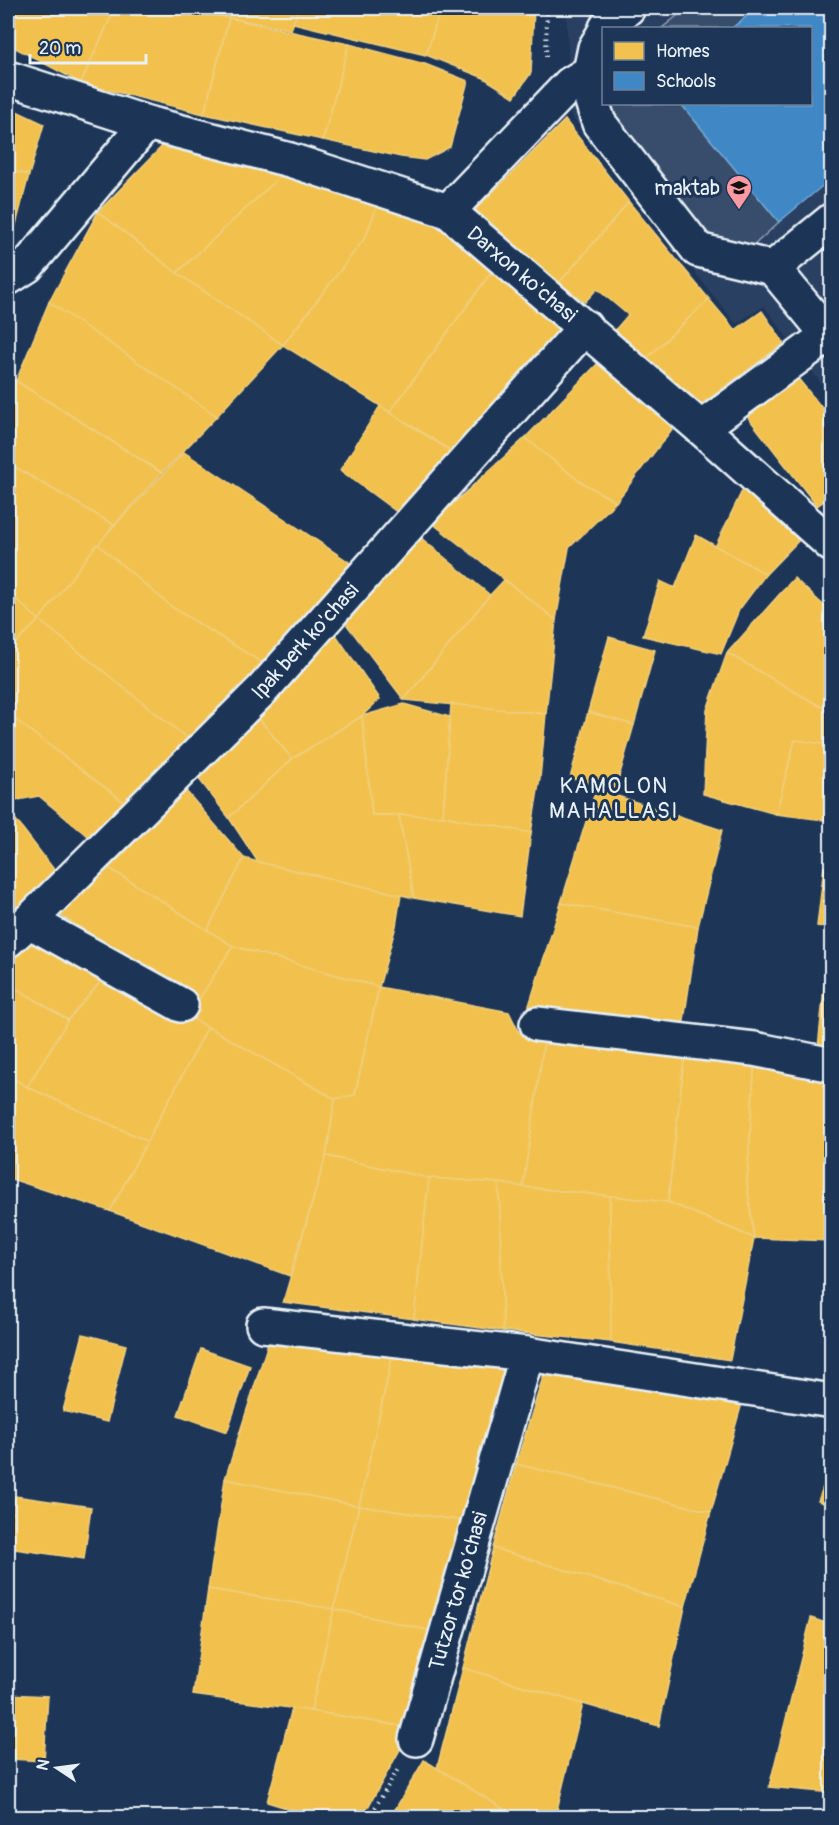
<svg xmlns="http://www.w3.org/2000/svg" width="839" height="1825" viewBox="0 0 839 1825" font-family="Pangolin,sans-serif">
<rect width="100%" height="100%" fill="#1d3557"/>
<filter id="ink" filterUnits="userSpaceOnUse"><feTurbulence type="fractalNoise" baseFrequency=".0167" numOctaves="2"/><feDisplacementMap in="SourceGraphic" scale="12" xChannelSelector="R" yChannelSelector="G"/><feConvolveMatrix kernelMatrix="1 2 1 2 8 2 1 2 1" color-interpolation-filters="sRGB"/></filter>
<g filter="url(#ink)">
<path fill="#2a4162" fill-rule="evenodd" d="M566,8h265v389l-67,-91 -28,18 -165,-208zM604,28h206v76h-206z"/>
<g fill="#374d6c" stroke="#909fb2" stroke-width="1.5">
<polygon points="687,8 757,8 732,28 662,28"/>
<polygon points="610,104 681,104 779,222 753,246 709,237 616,121"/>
</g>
<g fill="#f2c14e" stroke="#efcf81" stroke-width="1.5">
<polygon points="8,8 115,8 81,83 8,44"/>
<polygon points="115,8 183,8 229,18 204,114 81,83"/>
<polygon points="183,8 299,8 291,30"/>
<polygon points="299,8 441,8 426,55 293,23"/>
<polygon points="441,8 534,8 531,73 514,97 484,78 426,55"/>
<polygon points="229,18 349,44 323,140 204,114"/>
<polygon points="349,44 425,64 468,81 450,147 425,160 401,157 323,140"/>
<polygon points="8,107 44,124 29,175 8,170"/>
<polygon points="565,120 629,202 559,283 475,210"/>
<polygon points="170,138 285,172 177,273 98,212"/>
<polygon points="8,170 29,175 13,236 8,237"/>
<polygon points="285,172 381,196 365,238 283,345 177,273"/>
<polygon points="381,196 432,222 495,267 390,412 283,345 365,238"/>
<polygon points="629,202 709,299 647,358 615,330 628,315 597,289 585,302 559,283"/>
<polygon points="98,212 177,273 283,345 217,416 49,302"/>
<polygon points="495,267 569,333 462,458 390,412"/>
<polygon points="709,299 735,330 762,311 784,343 695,409 647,358"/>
<polygon points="49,302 217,416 162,473 16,381"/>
<polygon points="603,358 676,424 616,502 579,481 525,438"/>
<polygon points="8,376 16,381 8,401"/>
<polygon points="796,376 832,420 832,495 817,506 747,416"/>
<polygon points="16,381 162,473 114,525 8,463 8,401"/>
<polygon points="380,406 462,458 409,521 340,470"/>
<polygon points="525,438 579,481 616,502 569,548 556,620 432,523"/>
<polygon points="184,452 358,568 271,668 173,608 97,544"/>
<polygon points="8,463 114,525 39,620 8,592"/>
<polygon points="743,489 802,537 766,574 715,547"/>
<polygon points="696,535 766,574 739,610 721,654 643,636 660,581 675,588"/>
<polygon points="420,537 490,595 404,700 338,613"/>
<polygon points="97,544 173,608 271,668 197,746 39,620"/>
<polygon points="794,578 832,613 832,713 727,653"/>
<polygon points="504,580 556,620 546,714 404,700 490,595"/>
<polygon points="8,592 39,620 8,651"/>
<polygon points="39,620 197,746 133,809 8,714 8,651"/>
<polygon points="334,632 380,699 362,716 292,759 256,715"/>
<polygon points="609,637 655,650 634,725 588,712"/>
<polygon points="727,653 832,713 832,739 829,745 795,740 776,814 703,794 707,710"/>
<polygon points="404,704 450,717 443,816 372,815 362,716"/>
<polygon points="451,704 546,714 540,778 531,833 443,816"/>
<polygon points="588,712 634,725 615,791 570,778"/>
<polygon points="8,714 133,809 97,844 39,796 18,800 8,794"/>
<polygon points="256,715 292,759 229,818 195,774"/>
<polygon points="362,716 372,815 399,815 414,898 258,862 229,818 292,759"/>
<polygon points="832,739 832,821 776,814 795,740 829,745"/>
<polygon points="596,789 722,830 698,927 561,903"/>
<polygon points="186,791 244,858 207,931 109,868"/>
<polygon points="8,815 16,820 62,880 8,925"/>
<polygon points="399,815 443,816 531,833 520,916 414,898"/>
<polygon points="244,858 258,862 401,895 396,926 379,987 233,946 207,931"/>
<polygon points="824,867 832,868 832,928 817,926"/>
<polygon points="109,868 233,946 198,1001 58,914"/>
<polygon points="561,903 698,927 682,1034 526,1015"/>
<polygon points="37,930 109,972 68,1020 8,983 8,955"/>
<polygon points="233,946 379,987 355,1095 335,1099 188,1016"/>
<polygon points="828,949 832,949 832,1060 817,1058"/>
<polygon points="109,972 208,1027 147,1141 27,1087 68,1020"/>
<polygon points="8,983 68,1020 27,1087 8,1075"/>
<polygon points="379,987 509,1012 519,1032 545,1035 523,1187 499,1183 429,1178 326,1156 335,1099 355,1095"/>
<polygon points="208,1027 335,1099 326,1156 290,1276 110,1211"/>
<polygon points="545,1035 685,1052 668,1202 523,1187"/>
<polygon points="685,1052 755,1058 747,1183 754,1238 668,1202"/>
<polygon points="755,1058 831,1073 831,1241 754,1238 747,1183"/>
<polygon points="8,1075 27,1087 147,1141 110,1211 8,1178"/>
<polygon points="326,1156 429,1178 414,1319 283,1302"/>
<polygon points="429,1178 499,1183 503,1331 414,1319"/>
<polygon points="499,1183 523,1187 610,1196 611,1342 503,1331"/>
<polygon points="610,1196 668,1202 754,1238 730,1360 611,1342"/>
<polygon points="83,1334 126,1345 107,1422 63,1411"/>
<polygon points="270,1337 393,1354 359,1506 225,1479"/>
<polygon points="201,1349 250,1366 227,1432 178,1415"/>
<polygon points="393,1354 513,1361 471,1522 359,1506"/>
<polygon points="547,1364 744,1396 711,1512 516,1464"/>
<polygon points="832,1462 832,1506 818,1501"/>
<polygon points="516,1464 711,1512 685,1607 493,1548"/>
<polygon points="225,1479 359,1506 334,1609 208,1589"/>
<polygon points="15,1496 91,1507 84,1559 8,1548"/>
<polygon points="359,1506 471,1522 440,1633 334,1609"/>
<polygon points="493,1548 685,1607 659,1726 583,1704 463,1668"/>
<polygon points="208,1589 334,1609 311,1711 193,1695"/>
<polygon points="334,1609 440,1633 412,1728 311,1711"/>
<polygon points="811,1618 832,1625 832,1793 769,1787"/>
<polygon points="463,1668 583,1704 555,1818 518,1818 437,1768"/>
<polygon points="8,1694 48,1696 44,1761 10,1759 12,1724 8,1724"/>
<polygon points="292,1708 412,1728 362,1818 319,1818 267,1802"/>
<polygon points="424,1760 437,1768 518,1818 390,1818"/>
</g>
<polygon fill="#3f88c5" stroke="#72a8d4" stroke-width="1.5" points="757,8 832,8 832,178 779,222 681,104 810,104 810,28 732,28"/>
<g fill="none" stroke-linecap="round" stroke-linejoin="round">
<defs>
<g id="minor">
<polyline points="606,28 609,24 628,8"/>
<polyline points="604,33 595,48 590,72 590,95 599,123 698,250 773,268 828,335 701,428"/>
<polyline points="8,78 147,123 290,160 448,211 701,428 832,545"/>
<polyline points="448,211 570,84 590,72"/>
<polyline points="773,268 832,220"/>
<polyline points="8,278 27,266 147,123"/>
<polyline points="29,921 181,1005"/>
<polyline points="8,940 29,921 262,690 585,327"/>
<polyline points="537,1024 754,1049 832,1065"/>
<polyline points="263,1325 527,1354 832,1401"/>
<polyline points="416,1739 527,1354"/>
</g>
</defs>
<use href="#minor" stroke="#e8f1f8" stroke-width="38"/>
<g stroke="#e8f1f8" stroke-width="4" stroke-dasharray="1.5 4.5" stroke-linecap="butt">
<polyline points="546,57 547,8"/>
<polyline points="369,1818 398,1769"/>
</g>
<use href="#minor" stroke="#1d3557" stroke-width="33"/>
</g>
</g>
<defs>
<symbol id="school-pin" viewBox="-11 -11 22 30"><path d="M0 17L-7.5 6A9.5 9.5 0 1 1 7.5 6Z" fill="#ff9aa2" stroke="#1d3557"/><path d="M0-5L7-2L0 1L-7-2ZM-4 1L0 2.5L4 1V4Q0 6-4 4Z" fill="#111"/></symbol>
</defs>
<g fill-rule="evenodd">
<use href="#school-pin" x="724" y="173" width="30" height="40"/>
</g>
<g text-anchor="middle" stroke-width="6" stroke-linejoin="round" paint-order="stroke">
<g font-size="21" fill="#e8f1f8" stroke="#1d3557" text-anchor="end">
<text x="720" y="195">maktab</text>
</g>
<g font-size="21" fill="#e8f1f8" stroke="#1d3557">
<text transform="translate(522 274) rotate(40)" y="7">Darxon ko'chasi</text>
<text transform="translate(305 641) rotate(-48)" y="7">Ipak berk ko'chasi</text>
<text transform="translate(458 1591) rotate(-74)" y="7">Tutzor tor ko‘chasi</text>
</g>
<g font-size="22" letter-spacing="1.5" fill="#e8f1f8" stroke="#1d3557">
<text x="614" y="793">KAMOLON<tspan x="614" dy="25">MAHALLASI</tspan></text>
</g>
</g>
<rect width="839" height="1825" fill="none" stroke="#1d3557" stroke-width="30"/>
<rect x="15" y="15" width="809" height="1795" fill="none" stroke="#e8f1f8" stroke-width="2" filter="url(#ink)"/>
<rect x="602" y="27" width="210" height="78" fill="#1d3557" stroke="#6e8097" stroke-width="1.5"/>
<rect x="614" y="42" width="30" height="18" fill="#f2c14e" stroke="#6e8097" stroke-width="1.5"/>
<text x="656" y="57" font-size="18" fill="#e8f1f8">Homes</text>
<rect x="614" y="72" width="30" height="18" fill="#3f88c5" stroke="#6e8097" stroke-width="1.5"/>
<text x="656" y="87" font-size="18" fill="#e8f1f8">Schools</text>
<g transform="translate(57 1768) rotate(283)" stroke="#1d3557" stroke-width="4.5" paint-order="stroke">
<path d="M0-4.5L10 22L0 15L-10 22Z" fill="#e8f1f8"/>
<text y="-9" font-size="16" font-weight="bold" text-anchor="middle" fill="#e8f1f8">N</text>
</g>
<path d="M30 54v9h116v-9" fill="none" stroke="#e8f1f8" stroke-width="3"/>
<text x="39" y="54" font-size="18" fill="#e8f1f8" stroke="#1d3557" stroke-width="4.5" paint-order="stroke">20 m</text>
</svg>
